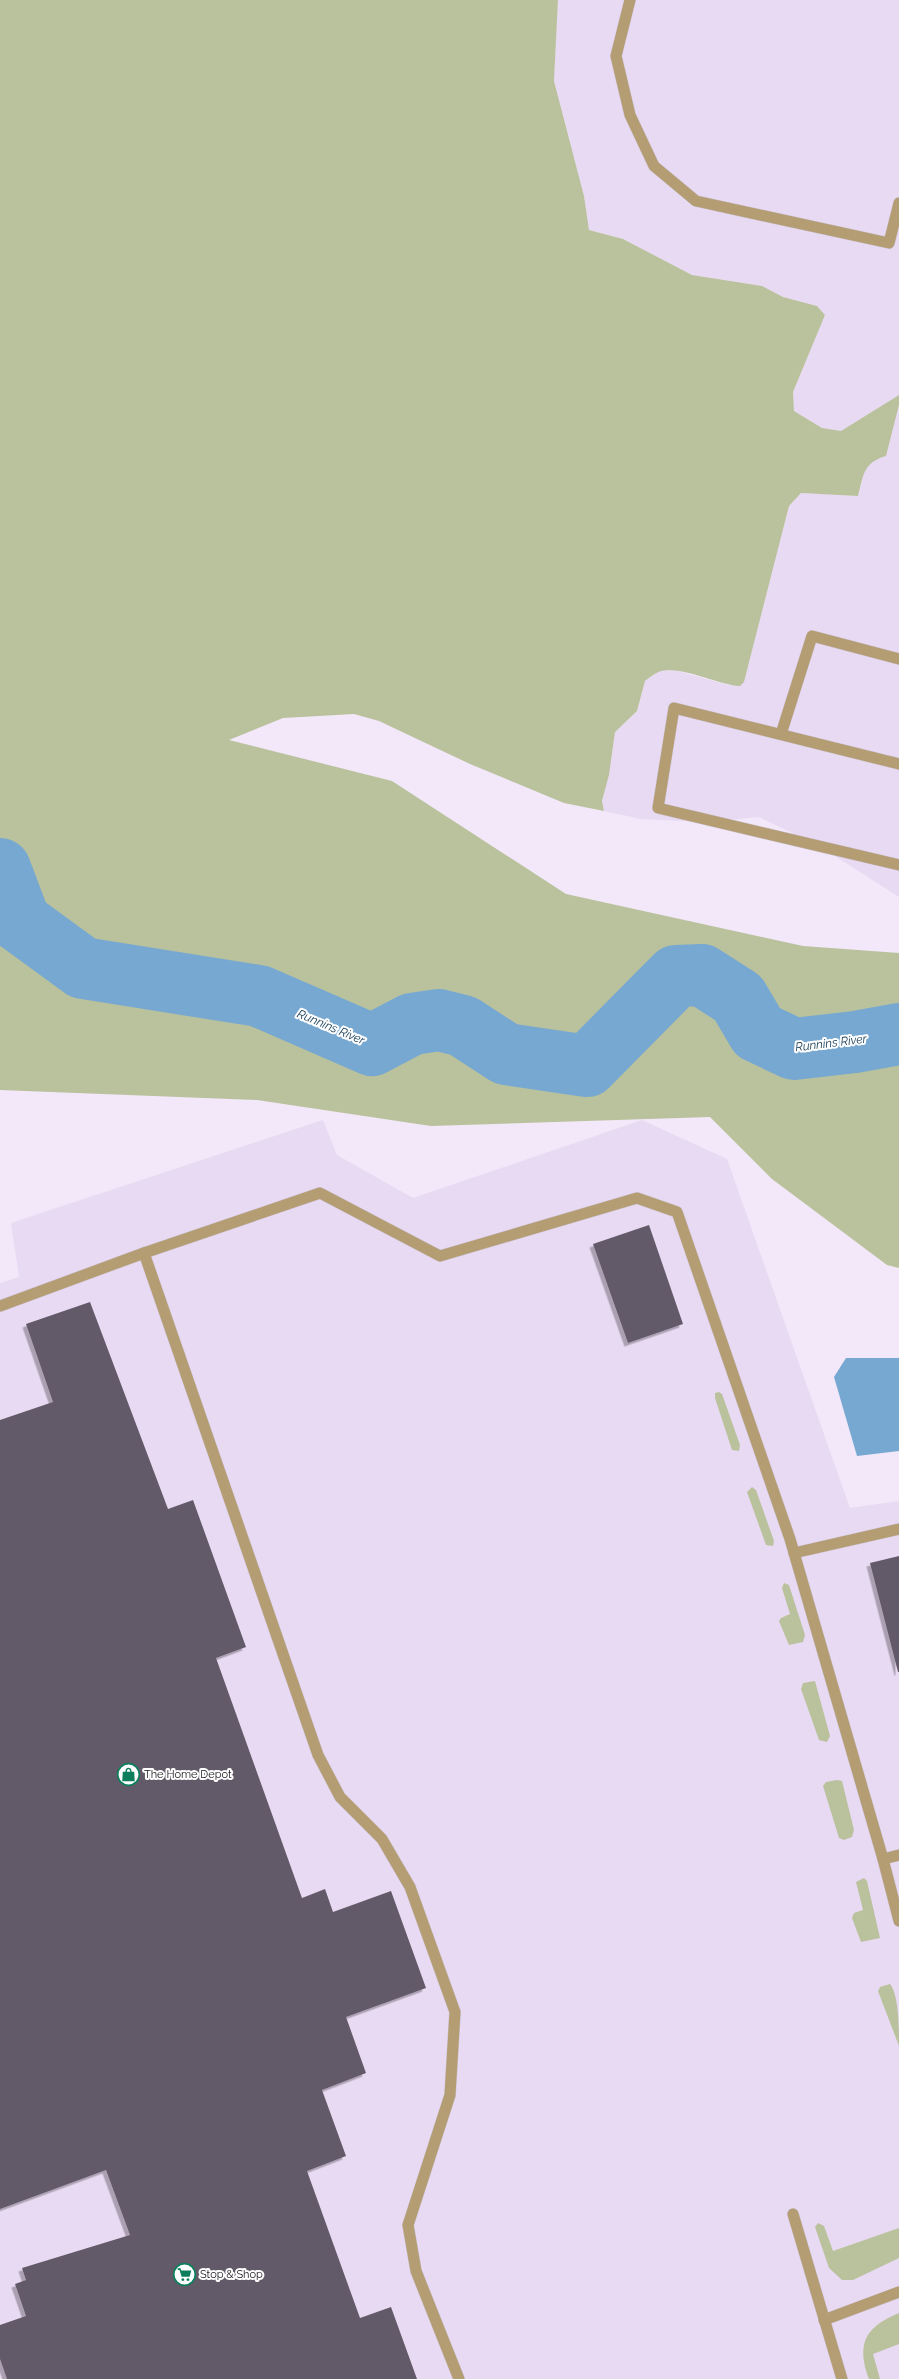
<svg xmlns="http://www.w3.org/2000/svg" width="899" height="2379" viewBox="0 0 899 2379" font-family="Raleway,sans-serif">
<defs>
<filter id="shadow"><feDropShadow dx="-3.5" dy="3.5" stdDeviation="0" flood-color="#0004"/></filter>
</defs>
<rect width="100%" height="100%" fill="#f2e8f9"/>
<g fill="#e8daf2">
<polygon points="558,0 899,0 899,395 841,431 822,428 794,411 793,392 825,315 817,306 783,297 762,286 692,275 623,239 589,230 584,196 554,81"/>
<polygon points="899,405 899,897 821,847 759,817 705,822 641,819 604,811 602,801 609,775 615,732 637,711 645,681 660,671 678,671 728,685 744,682 789,506 801,493 858,496 865,470 872,460 886,456"/>
<polygon points="323,1120 337,1155 413,1198 642,1120 727,1159 850,1508 899,1501 899,2379 0,2379 0,1283 19,1277 11,1223"/>
</g>
<g fill="#bac19d">
<path d="M0,0h558l-4,81 30,115 5,34 34,9 69,36 70,11 21,11 34,9 8,9 -32,77 1,19 28,17 19,3 58,-36v10l-13,51c-23,7 -22,18 -28,40l-57,-3 -12,13 -45,176 -4,4c-24,-2 -57,-20 -79,-15 -6,2 -12,7 -16,10l-8,30 -22,21 -6,43 -7,26 2,10 -40,-8 -94,-39 -91,-43 -25,-7 -71,4 -54,22 163,41 174,113 237,52 96,7v315l-12,-3 -115,-86 -62,-62 -279,9 -174,-26 -257,-10z"/>
<polygon points="719,1392 722,1394 740,1445 739,1451 732,1450 715,1398 715,1393"/>
<polygon points="752,1487 756,1490 774,1541 773,1546 766,1545 747,1492"/>
<polygon points="784,1583 789,1585 805,1635 803,1642 789,1645 779,1621 781,1618 790,1614 782,1588"/>
<polygon points="815,1681 830,1736 827,1742 819,1740 801,1689 803,1683"/>
<polygon points="837,1780 842,1781 854,1830 852,1837 844,1840 839,1838 823,1786 826,1782"/>
<polygon points="864,1878 867,1881 880,1938 861,1942 852,1918 854,1913 863,1910 856,1882"/>
<path d="M890,1984c9,11 9,46 9,62l-21,-55 2,-4z"/>
<polygon points="818,2223 824,2226 833,2251 899,2228 899,2258 853,2280 842,2280 829,2268 815,2227"/>
<path d="M899,2313v31l-26,10 7,25h-11c-13,-35 -4,-52 30,-66z"/>
</g>
<polygon fill="#77a8d1" points="846,1358 899,1358 899,1451 857,1456 834,1377"/>
<g fill="none" stroke-linecap="round" stroke-linejoin="round">
<polyline stroke="#77a8d1" stroke-width="62" points="0,869 20,922 83,968 259,996 372,1045 412,1024 439,1020 463,1026 506,1054 587,1066 676,976 702,975 738,998 758,1032 794,1049 855,1042 899,1034"/>
</g>
<g fill="#635a69" filter="url(#shadow)">
<polygon points="649,1225 683,1324 628,1343 593,1244"/>
<polygon points="90,1302 168,1509 193,1500 246,1647 216,1658 302,1898 325,1889 333,1912 391,1891 426,1988 346,2017 366,2073 322,2090 346,2156 307,2171 360,2318 391,2307 417,2379 7,2379 0,2359 0,2325 26,2316 15,2284 26,2280 22,2268 130,2235 106,2170 0,2209 0,1420 53,1402 26,1324"/>
<polygon points="899,1556 899,1672 898,1672 870,1563"/>
</g>
<g fill="none" stroke-linecap="round" stroke-linejoin="round">
<defs>
<g id="service">
<polyline points="630,0 616,56 630,115 654,166 696,201 889,243 899,203"/>
<polyline points="781,734 812,636 899,659"/>
<polyline points="899,764 674,708 658,808 899,865"/>
<polyline points="0,1306 144,1253"/>
<polyline points="794,1553 899,1529"/>
<polyline points="883,1859 899,1855"/>
<polyline points="793,2214 842,2379"/>
<polyline points="824,2320 899,2292"/>
<polyline points="459,2379 416,2271 408,2225 450,2095 455,2012 410,1887 382,1839 340,1797 318,1755 144,1253 320,1193 440,1256 637,1198 677,1212 790,1539 883,1859 899,1921"/>
</g>
</defs>
<use href="#service" stroke="#cfc6d6" stroke-width="12"/>
<use href="#service" stroke="#b49d73" stroke-width="11"/>
</g>
<defs>
<symbol id="shop-ring" viewBox="-11 -11 22 22"><circle r="9.5" fill="#fff" stroke="#0d7e5b" stroke-width="1.5"/><path d="M-5-2.5h2.3a2.7 3.5 0 0 1 5.4 0H5L5.5 6h-11ZM-1.5-2.5h3a1.5 2.3 0 0 0-3 0Z" fill="#0d7e5b"/></symbol>
<symbol id="supermarket-ring" viewBox="-11 -11 22 22"><circle r="9.5" fill="#fff" stroke="#0d7e5b" stroke-width="1.5"/><path d="M-6-5.5h2.5l.6 2H6L4.5 2H-2.5L-4.4-4H-6ZM-1.5 3.2a1.3 1.3 0 1 0 .1 0ZM3 3.2a1.3 1.3 0 1 0 .1 0Z" fill="#0d7e5b"/></symbol>
</defs>
<g fill-rule="evenodd">
<use href="#shop-ring" x="116" y="1762" width="25" height="25"/>
<use href="#supermarket-ring" x="172" y="2262" width="25" height="25"/>
</g>
<g text-anchor="middle" stroke-width="4" stroke-linejoin="round" paint-order="stroke">
<g font-size="11" fill="#1a161c" stroke="#fff" text-anchor="start">
<text x="144" y="1778">The Home Depot</text>
<text x="200" y="2278">Stop &amp; Shop</text>
</g>
<g font-size="12" font-style="italic" fill="#133955" stroke="#fff">
<text transform="translate(331 1027) rotate(23)" y="4">Runnins River</text>
<text transform="translate(831 1043) rotate(-7)" y="4">Runnins River</text>
</g>
</g>
</svg>
